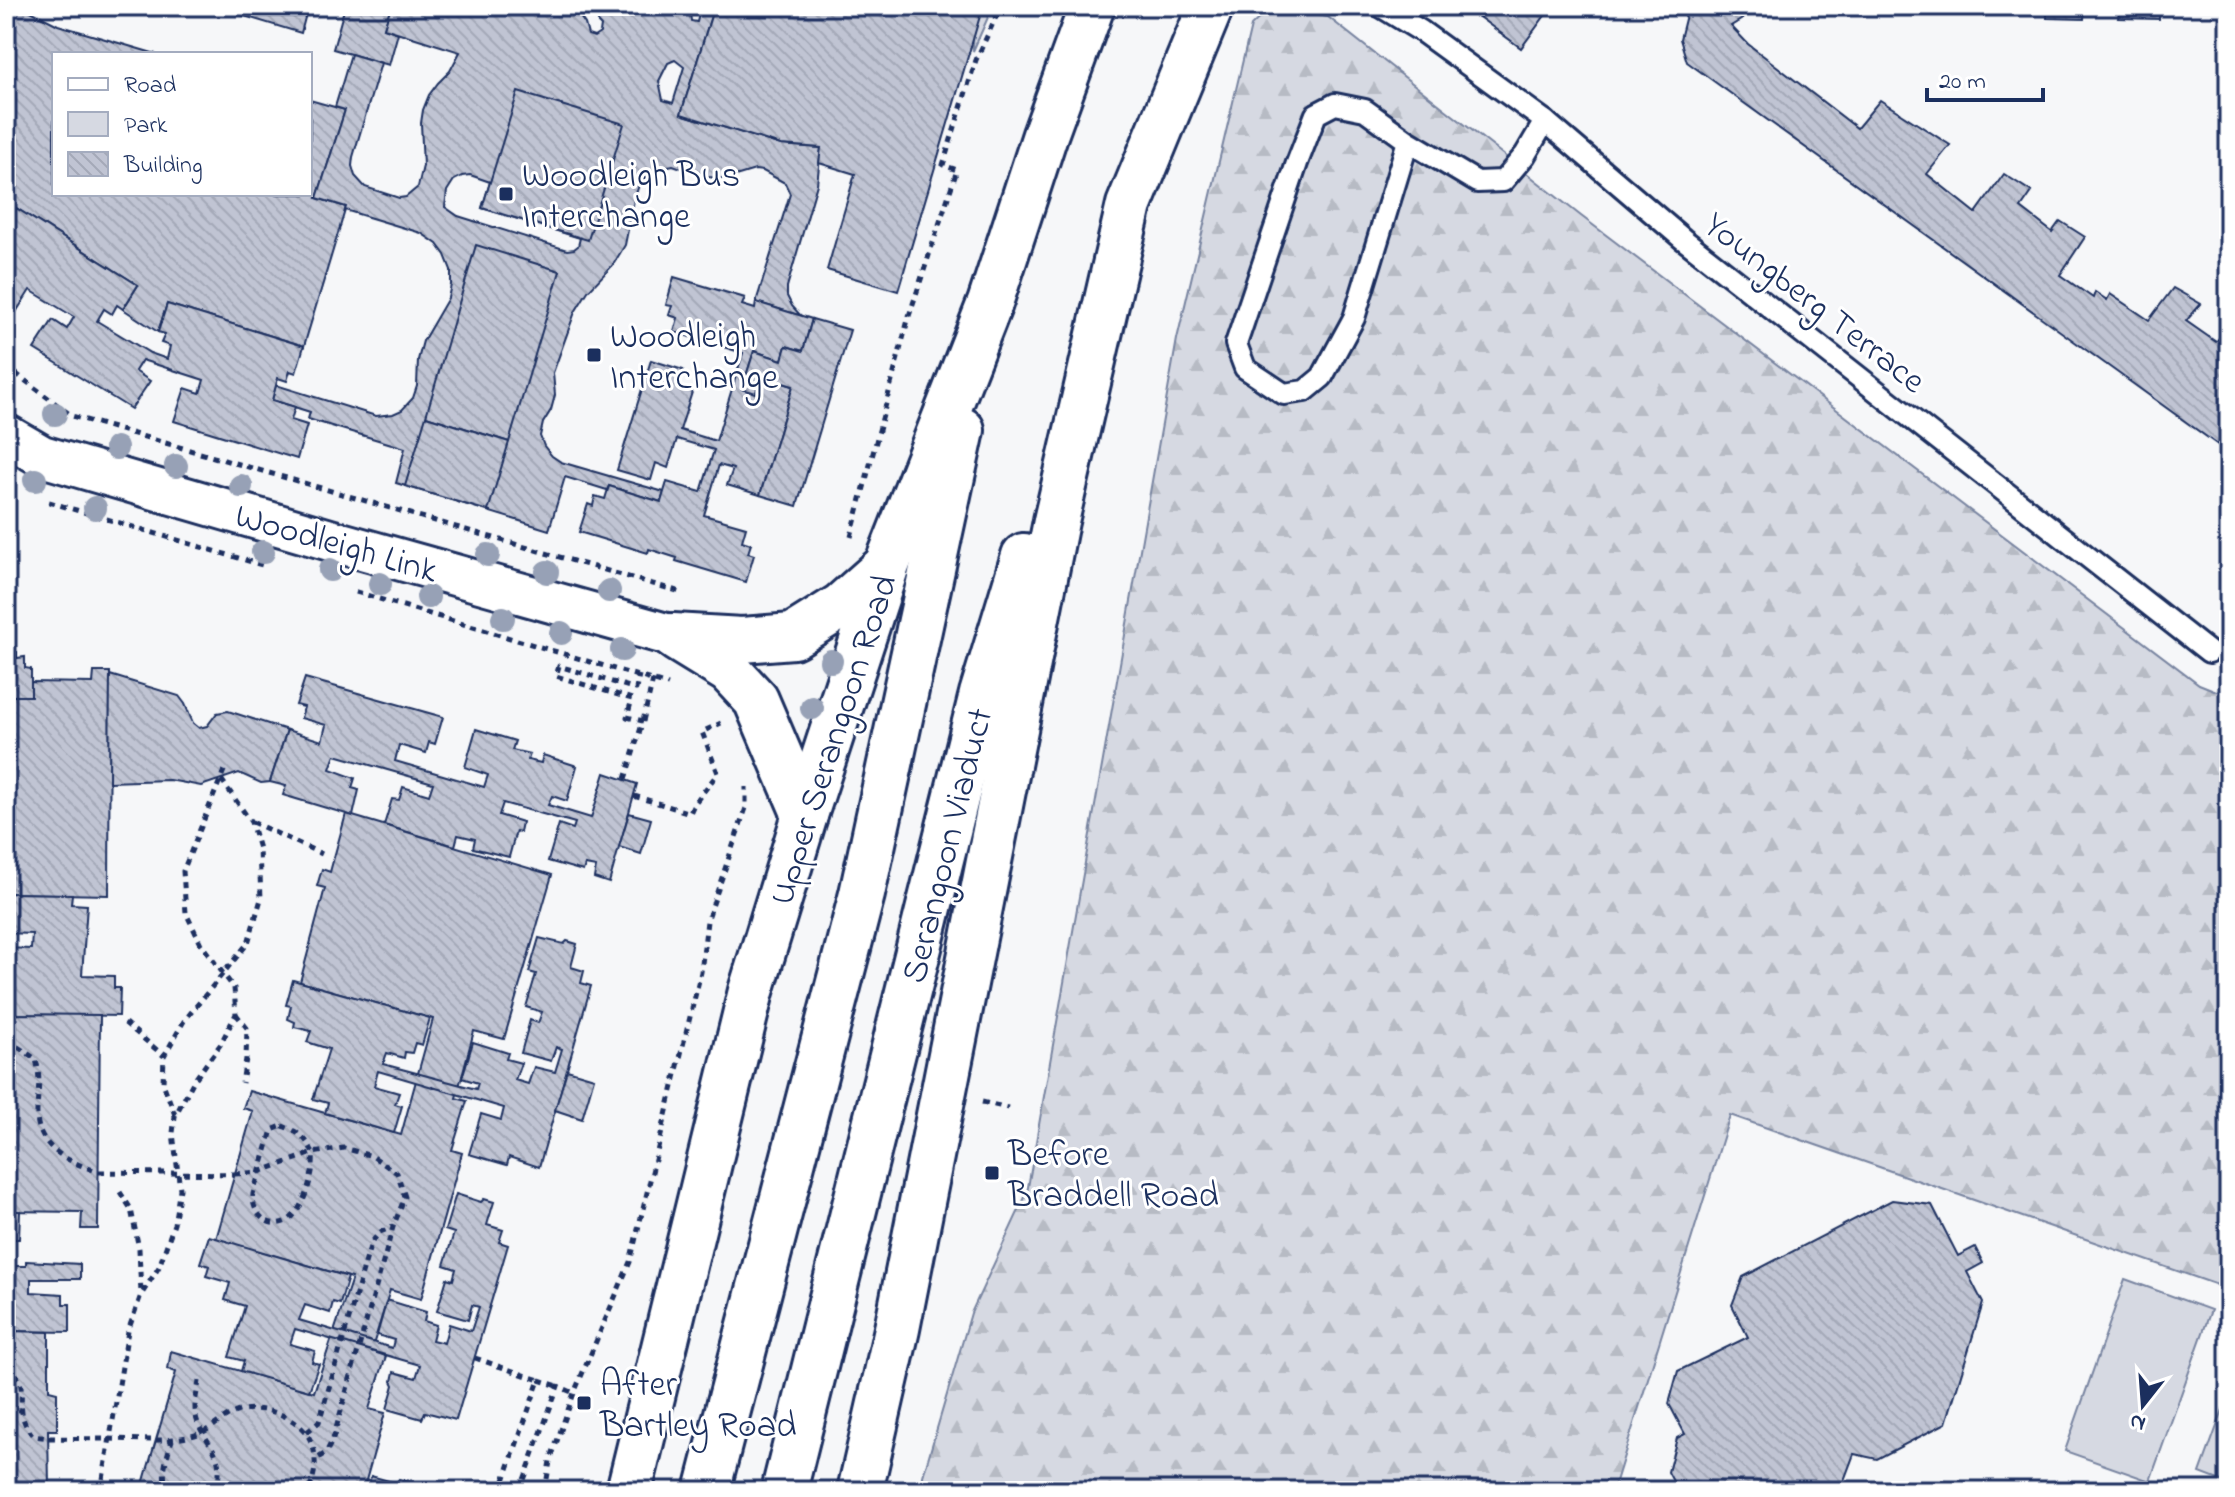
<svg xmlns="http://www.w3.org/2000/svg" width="2235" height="1497" viewBox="0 0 2235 1497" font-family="'Indie Flower',sans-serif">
<defs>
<pattern id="forest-firs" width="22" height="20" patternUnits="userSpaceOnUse" patternTransform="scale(2)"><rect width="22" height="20" fill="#d6d9e2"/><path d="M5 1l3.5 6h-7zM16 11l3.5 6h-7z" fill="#b7bbc4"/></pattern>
<pattern id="building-back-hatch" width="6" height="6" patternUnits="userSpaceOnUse" patternTransform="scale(2)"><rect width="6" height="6" fill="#c0c4d3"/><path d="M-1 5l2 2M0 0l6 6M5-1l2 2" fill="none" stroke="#a4a9b8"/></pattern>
</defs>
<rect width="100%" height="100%" fill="#f6f7f9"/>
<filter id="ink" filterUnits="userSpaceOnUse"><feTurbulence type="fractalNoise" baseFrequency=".0125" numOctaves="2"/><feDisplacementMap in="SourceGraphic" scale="16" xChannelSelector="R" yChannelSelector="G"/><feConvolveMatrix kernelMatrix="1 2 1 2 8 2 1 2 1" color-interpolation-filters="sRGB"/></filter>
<g filter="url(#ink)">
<polygon fill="url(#forest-firs)" stroke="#7884a0" stroke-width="2" points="1271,7 1328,17 1581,216 2199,684 2229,696 2229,1289 1730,1115 1613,1491 922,1491 923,1476 971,1313 1027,1193 1177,339 1251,26"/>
<g fill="#d6d9e2" stroke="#7884a0" stroke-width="2">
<polygon points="974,6 993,6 973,51"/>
<polygon points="2125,1279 2211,1310 2150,1481 2065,1451"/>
<polygon points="2229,1393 2229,1484 2200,1473"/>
</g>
<g fill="url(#building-back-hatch)" stroke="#1b2f5e" stroke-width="2" fill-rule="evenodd">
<polygon points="6,6 21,6 58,25 156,54 54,54 54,194 310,194 310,100 345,110 317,198 346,207 304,346 167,304 158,332 123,309 138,285 16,208 6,225"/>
<polygon points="211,6 308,6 301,33"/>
<polygon points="345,6 391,6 384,28 398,33 389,65 333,49"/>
<path d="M391,6h184l3,8 7,10 3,11 6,2 6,-4 1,-7 -3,-3 1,-17h90l2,15 6,1 4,-16h13l-33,108 100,31 40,3 -4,36 -30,103v9l5,10 9,10 -45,-14 34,-108 -5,-11 -22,-12 -8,-1 -23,7 -13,1 -12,-1 -34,-12 -18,4 -15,13 -6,18 -9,45 -12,20 -25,26 -13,21 -22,61 2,22 -4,15 -8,13 -3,13 4,10 8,10 9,6 103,30 -3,10 -52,-16 -2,4 -42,-13 -16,53 -153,-47 9,-35 -97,-29 2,-7 -38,-12 4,-15 100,31 17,-2 9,-4 11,-12 4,-12 1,-26 5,-19 25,-43 3,-13v-15l-6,-15 -8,-11 -16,-11 -76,-23 1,-3 -29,-9 28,-88 -10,-3 16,-53 30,9 -28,94 -1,9 3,10 10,11 34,11 7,-1 12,-10 5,-21 -2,-43 2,-13 6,-15 9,-12 12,-12 10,-19 -76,-24zM675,60l9,7 -11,36 -10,-3 -4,-19 9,-18zM470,175l20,7 -8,26 98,30 -2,8 -4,3 -7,1 -109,-34 -13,-9 2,-16 7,-11 8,-4z"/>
<polygon points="714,6 983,6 898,291 827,270 855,174 819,163 821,148 781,145 681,114"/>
<polygon points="1464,6 1552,6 1521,48"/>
<polygon points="1690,6 1742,6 1744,18 1731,26 1748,44 1857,128 1880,100 1950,145 1927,174 1976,213 2004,174 2032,192 2021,208 2052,232 2060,221 2085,237 2060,275 2093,298 2095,292 2107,300 2110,294 2149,320 2173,288 2201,304 2186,321 2216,342 2229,326 2229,377 2227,379 2229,381 2229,453 1687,62 1680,39 1687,11"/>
<polygon points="1908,6 1985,6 1908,10"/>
<polygon points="2047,6 2085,6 2084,19 2047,18"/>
<polygon points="2110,6 2160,6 2159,19 2118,18 2120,7"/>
<polygon points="518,92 624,124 588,240 482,208"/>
<polygon points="16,208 138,285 123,309 117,305 112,314 104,309 97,321 150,353 167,359 170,346 161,343 165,334 158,332 167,304 304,346 296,373 290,371 287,381 278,378 272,400 295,407 291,420 307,425 297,459 174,421 185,388 200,393 204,380 142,360 135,371 150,381 131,409 34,349 53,320 67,329 74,317 30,290 13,317 6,313 6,254 9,249 6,248 6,225"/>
<polygon points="476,245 560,271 509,442 426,416"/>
<polygon points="674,277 745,298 742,305 755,309 756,302 812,319 803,351 786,346 782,360 754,351 742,389 756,393 760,376 793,386 760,495 727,485 733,469 719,465 704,515 746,527 742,541 751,544 748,553 754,555 746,582 676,561 677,558 649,549 648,553 579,532 588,504 593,506 595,496 605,499 609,486 661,502 667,482 701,492 714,450 677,439 668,468 656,463 651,480 617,470 651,360 683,370 678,387 692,392 680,430 716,441 743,353 674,332 678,318 669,315 672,306 666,305"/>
<polygon points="812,319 850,330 797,506 760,495 793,386 760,376 756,393 742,389 754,351 782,360 786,346 803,351"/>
<polygon points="426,416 509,442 488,511 405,486"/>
<polygon points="6,652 17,652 17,658 25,657 25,668 31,669 31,696 6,696"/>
<polygon points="94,672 110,672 109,895 6,893 6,696 31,696 31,682 93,683"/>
<polygon points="110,675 179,696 185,704 193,723 199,728 207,726 217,713 228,711 287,730 270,782 261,783 239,773 201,786 169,780 109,782"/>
<polygon points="305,678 443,717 435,744 429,742 426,753 399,745 395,761 484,787 488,775 465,767 476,729 515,741 512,750 530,754 528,760 541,763 543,755 577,766 567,801 552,796 548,805 591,818 605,773 637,784 609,883 594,878 596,867 585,865 583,871 548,861 559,824 573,829 575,823 503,803 499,815 522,822 520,832 516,831 509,857 473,848 475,839 458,835 455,846 384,825 392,799 399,800 403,787 429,795 433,783 335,755 330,769 355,778 352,788 359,790 353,816 283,795 286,786 270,782 287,730 322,741 326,725 301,718 304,707 296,705"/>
<polygon points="629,813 651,819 641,854 619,847"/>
<polygon points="346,814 552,875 504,1039 474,1031 456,1098 467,1101 452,1150 462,1153 421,1299 390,1290 374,1342 371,1351 386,1356 369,1409 385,1413 363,1491 141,1491 176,1372 168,1369 171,1351 314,1392 352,1278 216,1239 253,1111 243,1108 249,1091 401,1135 433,1019 300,982 325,888 317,886 322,869 330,872"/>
<polygon points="6,893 72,894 71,904 87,905 82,975 114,976 114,988 120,988 119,1016 6,1014 6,974 10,974 11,959 6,959 6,948 31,949 32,934 6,933"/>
<polygon points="539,938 564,944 567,941 577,944 571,967 584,971 581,983 591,986 539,1167 509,1157 507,1165 469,1154 481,1114 501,1120 504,1108 378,1071 374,1086 399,1093 395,1104 402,1106 394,1133 325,1113 328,1103 313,1099 329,1049 307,1042 311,1031 294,1027 295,1022 288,1019 291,1006 286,1005 293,980 430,1018 422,1045 415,1043 412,1053 405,1052 404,1058 387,1053 383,1064 476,1089 478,1083 462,1078 473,1042 508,1053 506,1059 521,1063 515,1080 528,1084 534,1067 555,1072 562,1049 556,1047 551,1061 521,1053 530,1020 538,1023 542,1012 526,1007 536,974 529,972"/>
<polygon points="6,1014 100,1015 98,1229 81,1229 82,1212 6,1211"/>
<polygon points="567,1070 594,1078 582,1119 555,1110"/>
<polygon points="456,1194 481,1202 484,1199 494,1202 487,1225 503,1230 499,1242 508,1245 456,1420 425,1412 422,1419 387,1409 394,1385 392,1381 394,1372 416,1378 420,1365 295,1329 290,1344 315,1351 312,1362 319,1364 309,1391 241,1371 244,1361 229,1357 245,1306 225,1300 230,1283 206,1276 209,1266 200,1263 209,1236 348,1277 340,1304 333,1302 330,1313 305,1305 299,1320 392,1348 394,1340 377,1335 387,1300 426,1312 424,1321 436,1325 432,1340 444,1343 449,1324 471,1331 479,1307 472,1305 468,1320 437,1311 447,1278 453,1280 456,1269 444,1265 454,1233 445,1230"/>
<polygon points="1892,1200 1932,1205 1958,1256 1975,1247 1983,1263 1967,1272 1983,1303 1946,1423 1877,1459 1854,1454 1840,1491 1678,1491 1668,1472 1677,1438 1685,1434 1669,1404 1678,1371 1748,1337 1732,1305 1743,1277"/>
<polygon points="6,1211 20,1211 19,1239 10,1239 10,1250 6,1249"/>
<polygon points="26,1261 80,1264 80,1279 31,1279 31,1292 63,1294 63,1304 70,1304 70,1332 6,1331 6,1266 26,1266"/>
<polygon points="6,1331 49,1332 49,1390 57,1392 57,1430 48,1430 49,1486 6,1485"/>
<polygon points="371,1476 396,1483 399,1479 409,1482 407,1491 367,1491"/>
<polygon points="6,1485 49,1486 49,1491 6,1491"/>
</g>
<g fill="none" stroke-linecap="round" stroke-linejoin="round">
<defs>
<g id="service">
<polyline points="1380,6 1421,31 1545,121 1683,239 2209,652"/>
<polyline points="1408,141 1354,318 1322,377 1305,391 1284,394 1245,368 1236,344 1297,163 1316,114 1335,104 1365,110 1408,141 1477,182 1503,181 1525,155 1545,121"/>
</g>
<polyline id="minor" points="6,435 42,456 330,540 673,636"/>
<g id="primary">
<polyline points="673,636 742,640 793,636 841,606 885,567"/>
<polyline points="677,639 729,671 756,700 805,815"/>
<polyline points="629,1491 751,991 805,815 887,565 990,303 1045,135 1092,6"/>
<polyline points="707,1491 862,894 962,430"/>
<polyline points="784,1491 982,694 1024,556"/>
<polyline points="860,1491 897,1329 1056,521 1129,205 1211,6"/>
</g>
</defs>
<use href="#service" stroke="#1b2f5e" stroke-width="26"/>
<use href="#minor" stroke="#1b2f5e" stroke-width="46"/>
<use href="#primary" stroke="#1b2f5e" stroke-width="50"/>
<g stroke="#1b2f5e" stroke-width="5" stroke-dasharray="6 6" stroke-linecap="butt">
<polyline points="6,366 72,416 684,593"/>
<polyline points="49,502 262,565"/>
<polyline points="851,537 909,316 957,170 943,165 976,60 1001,6"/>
<polyline points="356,592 668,685"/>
<polyline points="643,721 653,680"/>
<polyline points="625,779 643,721 627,717 632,699 556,676 559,666 636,689 639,675"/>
<polyline points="634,796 690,813 694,804 718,773 702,732 721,723"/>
<polyline points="252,822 322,854"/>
<polyline points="236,1014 247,1028 246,1059 242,1083"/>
<polyline points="125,1023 164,1056"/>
<path d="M6,1046l12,1 18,12c5,22 2,29 1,51 -2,38 32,52 62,62"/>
<polyline points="982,1102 1008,1108"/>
<polyline points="175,1115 163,1083 164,1056 184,1021 248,943 261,899 259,849 251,822 221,779"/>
<path d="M282,1126c14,4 28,14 31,29 2,17 -9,53 -23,64 -20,13 -39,-5 -37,-25l19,-64z"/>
<polyline points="235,1174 259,1172 313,1153 344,1148 372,1156 397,1173 405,1197 393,1227 333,1439 326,1453 316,1459"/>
<polyline points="120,1192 131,1209 139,1249 141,1294"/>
<polyline points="475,1358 539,1380 501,1489 507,1491"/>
<path d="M6,1365c22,19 13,24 16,47 1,10 5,16 11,24l16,2"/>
<polyline points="539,1380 558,1386"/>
<path d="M199,1381c-1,8 -4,18 -4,26 0,34 36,41 20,84"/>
<polyline points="6,1409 21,1410"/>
<polyline points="307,1432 319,1422 371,1243 380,1232 393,1227"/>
<path d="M156,1440c16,0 35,-2 49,-9 13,-7 23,-18 38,-21 32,-5 72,14 72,50 1,10 -3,22 -6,31"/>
<polyline points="101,1491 128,1331 141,1295 159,1267 174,1224 180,1189 173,1133 175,1116 193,1082 220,1045 236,1014 234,988 201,944 186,913 183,871 225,768"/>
<path d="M168,1491c-8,-18 -1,-34 4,-51"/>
<polyline points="520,1491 558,1386 574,1393"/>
<polyline points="545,1491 550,1461 574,1393 630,1262 701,972 707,921 746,808 746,787"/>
</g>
<use href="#service" stroke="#fff" stroke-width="20"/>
<use href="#minor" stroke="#fff" stroke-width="40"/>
<use href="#primary" stroke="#fff" stroke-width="44"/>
<g stroke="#1b2f5e" stroke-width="5" stroke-dasharray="6 6" stroke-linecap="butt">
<polyline points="99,1172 235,1174"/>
<polyline points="49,1438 156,1440"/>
</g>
</g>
<g fill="#97a1b6">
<circle cx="55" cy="414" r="12"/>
<circle cx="116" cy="448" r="12"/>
<circle cx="176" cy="466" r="12"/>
<circle cx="35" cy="480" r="12"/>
<circle cx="241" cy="486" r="12"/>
<circle cx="95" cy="508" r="12"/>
<circle cx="263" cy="552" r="12"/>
<circle cx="488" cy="555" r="12"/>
<circle cx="330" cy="570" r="12"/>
<circle cx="547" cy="572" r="12"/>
<circle cx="380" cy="584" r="12"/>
<circle cx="609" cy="591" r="12"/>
<circle cx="428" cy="597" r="12"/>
<circle cx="503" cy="618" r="12"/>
<circle cx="561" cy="633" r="12"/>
<circle cx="622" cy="650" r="12"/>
<circle cx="831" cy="661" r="12"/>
<circle cx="812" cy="708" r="12"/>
</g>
</g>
<g fill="#1b2f5e" stroke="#fff" stroke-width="3">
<rect x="498" y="186" width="16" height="16" rx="4"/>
<rect x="586" y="347" width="16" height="16" rx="4"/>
<rect x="984" y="1165" width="16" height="16" rx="4"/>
<rect x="576" y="1395" width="16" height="16" rx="4"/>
</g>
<g text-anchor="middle" stroke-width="6" stroke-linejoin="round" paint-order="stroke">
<g font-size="36" fill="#1b2f5e" stroke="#fff" text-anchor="start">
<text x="522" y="186">Woodleigh Bus<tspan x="522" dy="41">Interchange</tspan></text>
<text x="610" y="347">Woodleigh<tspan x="610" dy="41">Interchange</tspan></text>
<text x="1008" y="1165">Before<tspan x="1008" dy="41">Braddell Road</tspan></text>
<text x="600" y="1395">After<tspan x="600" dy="41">Bartley Road</tspan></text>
</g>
<g font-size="36" fill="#1b2f5e" stroke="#fff">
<text transform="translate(1816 301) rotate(38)" y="13">Youngberg Terrace</text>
<text transform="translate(337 541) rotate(16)" y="13">Woodleigh Link</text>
<text transform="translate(831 739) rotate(-72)" y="13">Upper Serangoon Road</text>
<text transform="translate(945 845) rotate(-76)" y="13">Serangoon Viaduct</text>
</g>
</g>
<rect width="2235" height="1497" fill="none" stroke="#fff" stroke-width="32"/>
<rect x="16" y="16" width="2203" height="1465" fill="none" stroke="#1b2f5e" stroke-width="3" filter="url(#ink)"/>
<rect x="52" y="52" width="260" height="144" fill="#ffffff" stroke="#a4acbf" stroke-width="2"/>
<rect x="68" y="78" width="40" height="12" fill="#ffffff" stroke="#a4acbf" stroke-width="2"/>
<text x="124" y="92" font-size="24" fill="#1b2f5e">Road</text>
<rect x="68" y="112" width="40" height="24" fill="#d6d9e2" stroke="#a4acbf" stroke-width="2"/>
<text x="124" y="132" font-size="24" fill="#1b2f5e">Park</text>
<rect x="68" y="152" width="40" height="24" fill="url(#building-back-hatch)" stroke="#a4acbf" stroke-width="2"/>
<text x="124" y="172" font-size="24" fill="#1b2f5e">Building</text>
<g transform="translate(2143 1405) rotate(197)" stroke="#ffffff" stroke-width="6" paint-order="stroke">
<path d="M0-6L14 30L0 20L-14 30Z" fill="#1b2f5e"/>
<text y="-12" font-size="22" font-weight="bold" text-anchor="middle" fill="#1b2f5e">N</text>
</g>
<path d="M1927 88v12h116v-12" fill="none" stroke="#1b2f5e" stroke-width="4"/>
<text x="1939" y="88" font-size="24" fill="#1b2f5e" stroke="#ffffff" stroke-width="6" paint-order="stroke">20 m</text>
</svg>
